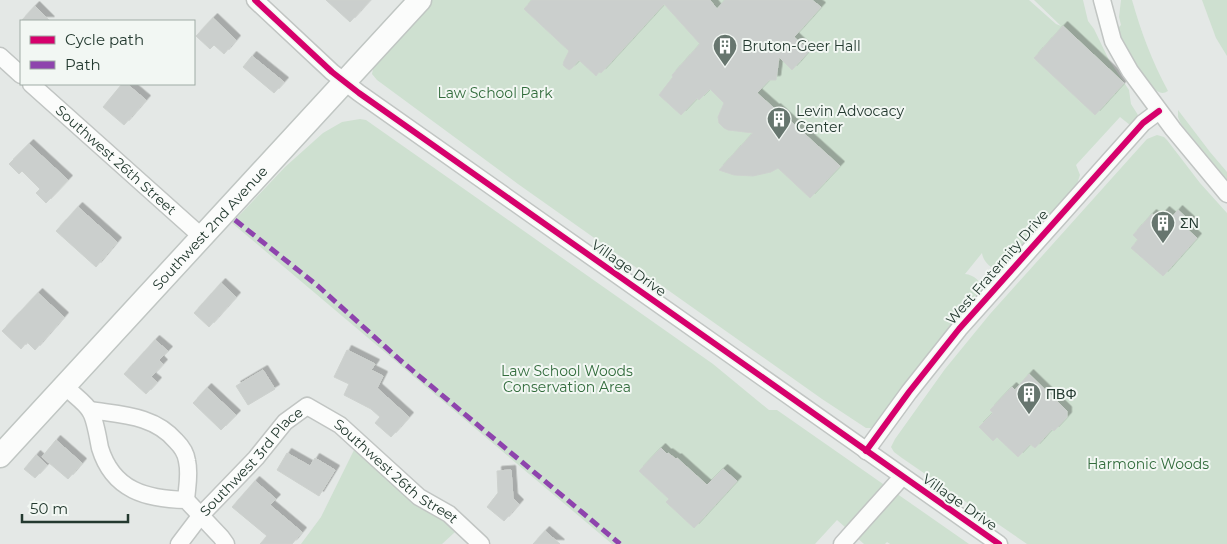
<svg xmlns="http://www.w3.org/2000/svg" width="1227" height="544" viewBox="0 0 1227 544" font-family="Montserrat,sans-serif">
<defs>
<filter id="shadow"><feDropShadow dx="4.5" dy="-4.5" stdDeviation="0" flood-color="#0004"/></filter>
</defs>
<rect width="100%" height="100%" fill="#e4e8e6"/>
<g fill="#cee0d0">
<path d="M431,0h598l27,24 5,2 -27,-26h49l5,21 6,8 15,31 20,30 2,14 7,11 -8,10 -10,-8 -44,48 4,10 -3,9 -75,83 -6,3c-8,-4 -13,-10 -14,-17l-17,21c9,1 17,7 17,17l-83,101 -25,33 -3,3h-5l-44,-29 -304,-215 -141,-104 -5,-6 2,-10z"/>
<path d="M1121,0h11c9,32 20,61 36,91 -6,4 -10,1 -15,-3 -14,-19 -27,-37 -36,-59l4,-4 -2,-8z"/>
<polygon points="1202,0 1227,0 1227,56 1216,38"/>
<polygon points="1178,110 1210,152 1227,172 1227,180 1181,124 1178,117"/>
<polygon points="360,119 366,120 713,364 769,410 777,410 969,544 890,544 887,542 885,544 864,544 837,520 815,544 612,544 232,223 285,167 323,133 342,122"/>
<polygon points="1157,135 1164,137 1167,140 1200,183 1227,213 1227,544 1027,544 902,458 894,452 891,447 895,439 945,369 990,314 1147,139"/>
<polygon points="354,450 406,496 442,519 455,532 442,544 301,544 321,517"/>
</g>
<g fill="#cbcfcd" stroke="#cdd1ce" filter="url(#shadow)">
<polygon points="326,0 370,0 350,22"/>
<polygon points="532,0 710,0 717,9 725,0 812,0 821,7 794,37 809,51 792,70 779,57 776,80 769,80 757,93 775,109 776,108 840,166 810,198 778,168 771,172 753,176 734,175 719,170 753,133 728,130 724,128 719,123 718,117 724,103 710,89 699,100 697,98 681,115 659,95 673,77 672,75 700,44 664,4 601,73 599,72 596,76 579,60 572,68 569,70 565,67 563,65 564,61 569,51 524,9"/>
<polygon points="35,6 50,21 21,21"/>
<polygon points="213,18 236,40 224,54 214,45 210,49 196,36"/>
<polygon points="1063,26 1124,83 1095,115 1034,58"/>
<polygon points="252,56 284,82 274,93 243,67"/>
<polygon points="122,84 127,84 146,100 124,125 103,107"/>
<polygon points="29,144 68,180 46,203 36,193 40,189 22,171 19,174 9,164"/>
<polygon points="78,207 117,242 96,267 56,231"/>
<polygon points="1178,210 1191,222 1186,228 1197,238 1163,276 1131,248 1138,240 1133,235 1152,214 1158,219 1165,211 1172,217"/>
<polygon points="221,283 236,297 209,327 194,313"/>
<polygon points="38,293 64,317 35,350 27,342 21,349 2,331"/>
<polygon points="155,340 168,351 159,360 163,364 151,377 157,382 146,394 124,374"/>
<polygon points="347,350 375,364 371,370 383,376 377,388 409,417 391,437 375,423 380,417 371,409 344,395 349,384 334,377"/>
<polygon points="263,370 275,389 248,405 236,386"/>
<polygon points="1029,374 1067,411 1067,417 1054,431 1052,429 1035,448 1030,444 1018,457 997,437 993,441 979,427 993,413 990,410 1012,387 1015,390"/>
<polygon points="207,388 236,415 221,430 193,403"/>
<polygon points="56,440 82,463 68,479 42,457"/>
<polygon points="661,448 667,454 668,453 676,459 677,458 707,485 723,469 737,481 694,528 666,502 669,499 639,471"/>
<polygon points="287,453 310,466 315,458 335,470 319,496 277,470"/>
<polygon points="36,455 47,465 35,478 24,469"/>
<polygon points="511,470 513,498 519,504 504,521 487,507 498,493 497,471"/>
<polygon points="255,481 276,499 270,505 302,532 292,544 260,544 267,536 232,507"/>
<polygon points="545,531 560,544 533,544"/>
</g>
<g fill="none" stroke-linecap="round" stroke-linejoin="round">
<defs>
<g id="minor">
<polyline points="255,0 332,72 359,93 999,544"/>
<polyline points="1102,0 1113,41 1130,71 1173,129 1227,194"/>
<polyline points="0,56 21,75"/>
<path id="s1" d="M31,84l170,152"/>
<path d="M65,386c6,7 21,17 25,25 5,7 8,27 10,37 13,43 47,51 86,52l35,37 5,7"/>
<path d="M90,410c31,5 64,5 86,31 6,6 10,12 11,20 3,13 0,26 -1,39"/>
<polyline points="866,451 909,392 959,329 1143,123 1159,111"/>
<path id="s2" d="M179,544l22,-29 55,-57 29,-36 22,-16 33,19 79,72 30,17 32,30"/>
<polyline points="842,544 902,477"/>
</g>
<g id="secondary">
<path id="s3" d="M0,456l420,-456"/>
</g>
</defs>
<use href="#minor" stroke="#c1c5c3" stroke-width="19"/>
<use href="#secondary" stroke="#c0c6c3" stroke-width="25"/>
<use href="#minor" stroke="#fbfcfb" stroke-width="16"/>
<use href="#secondary" stroke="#fbfcfb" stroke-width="22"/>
<polyline stroke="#8e44ad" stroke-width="5" stroke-dasharray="10 5" stroke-linecap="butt" points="235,220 318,286 400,360 620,544"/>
<defs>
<g id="cycleway">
<polyline points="255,0 332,72 359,93 999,544"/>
<polyline points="866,451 909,392 959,329 1143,123 1159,111"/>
</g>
</defs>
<use href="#cycleway" stroke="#f2f7f3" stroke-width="9"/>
<use href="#cycleway" stroke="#d6006c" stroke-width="6"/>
</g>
<defs>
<symbol id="building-pin" viewBox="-11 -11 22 30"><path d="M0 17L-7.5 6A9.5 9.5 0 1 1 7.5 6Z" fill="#67766f" stroke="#f2f7f3"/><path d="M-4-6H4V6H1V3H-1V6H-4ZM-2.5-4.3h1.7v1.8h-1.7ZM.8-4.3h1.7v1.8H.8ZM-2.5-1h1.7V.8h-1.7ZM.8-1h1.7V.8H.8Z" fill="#fff"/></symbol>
</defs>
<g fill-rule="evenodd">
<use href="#building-pin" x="711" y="32" width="28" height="38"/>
<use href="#building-pin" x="765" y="105" width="28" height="38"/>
<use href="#building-pin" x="1149" y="209" width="28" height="38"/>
<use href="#building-pin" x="1015" y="380" width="28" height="38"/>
</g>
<g text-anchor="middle" stroke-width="4" stroke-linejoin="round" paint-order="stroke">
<g font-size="14" fill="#23392f" stroke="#f2f7f3" text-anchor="start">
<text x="742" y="51">Bruton-Geer Hall</text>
<text x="796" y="116">Levin Advocacy<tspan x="796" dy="16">Center</tspan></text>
<text x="1180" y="228">ΣΝ</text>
<text x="1046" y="399">ΠΒΦ</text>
</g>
<g font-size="14" fill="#326c3c" stroke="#f2f7f3">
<text x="495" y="98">Law School Park</text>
<text x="567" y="376">Law School Woods<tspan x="567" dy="16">Conservation Area</tspan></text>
<text x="1148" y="469">Harmonic Woods</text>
</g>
<g font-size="14" fill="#23392f" stroke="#f2f7f3">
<text dy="5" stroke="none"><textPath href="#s1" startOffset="114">Southwest 26th Street</textPath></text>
<text dy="5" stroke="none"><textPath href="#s3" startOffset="310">Southwest 2nd Avenue</textPath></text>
<text transform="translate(997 267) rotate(-49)" y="5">West Fraternity Drive</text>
<text transform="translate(629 268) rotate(35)" y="5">Village Drive</text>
<text dy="5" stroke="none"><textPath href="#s2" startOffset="110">Southwest 3rd Place</textPath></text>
<text dy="5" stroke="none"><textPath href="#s2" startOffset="300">Southwest 26th Street</textPath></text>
<text transform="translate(960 502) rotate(35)" y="5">Village Drive</text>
</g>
</g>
<rect x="20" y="20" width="175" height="65" fill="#f2f7f3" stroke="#9faba5"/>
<rect x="30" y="36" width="25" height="8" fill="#d6006c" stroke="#9faba5"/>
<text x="65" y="45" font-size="15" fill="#23392f">Cycle path</text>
<rect x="30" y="61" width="25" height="8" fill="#8e44ad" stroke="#9faba5"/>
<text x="65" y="70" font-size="15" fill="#23392f">Path</text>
<path d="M22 514v8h106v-8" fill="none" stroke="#23392f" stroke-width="2.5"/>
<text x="30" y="514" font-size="15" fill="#23392f" stroke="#f2f7f3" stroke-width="4" paint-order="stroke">50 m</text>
</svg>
